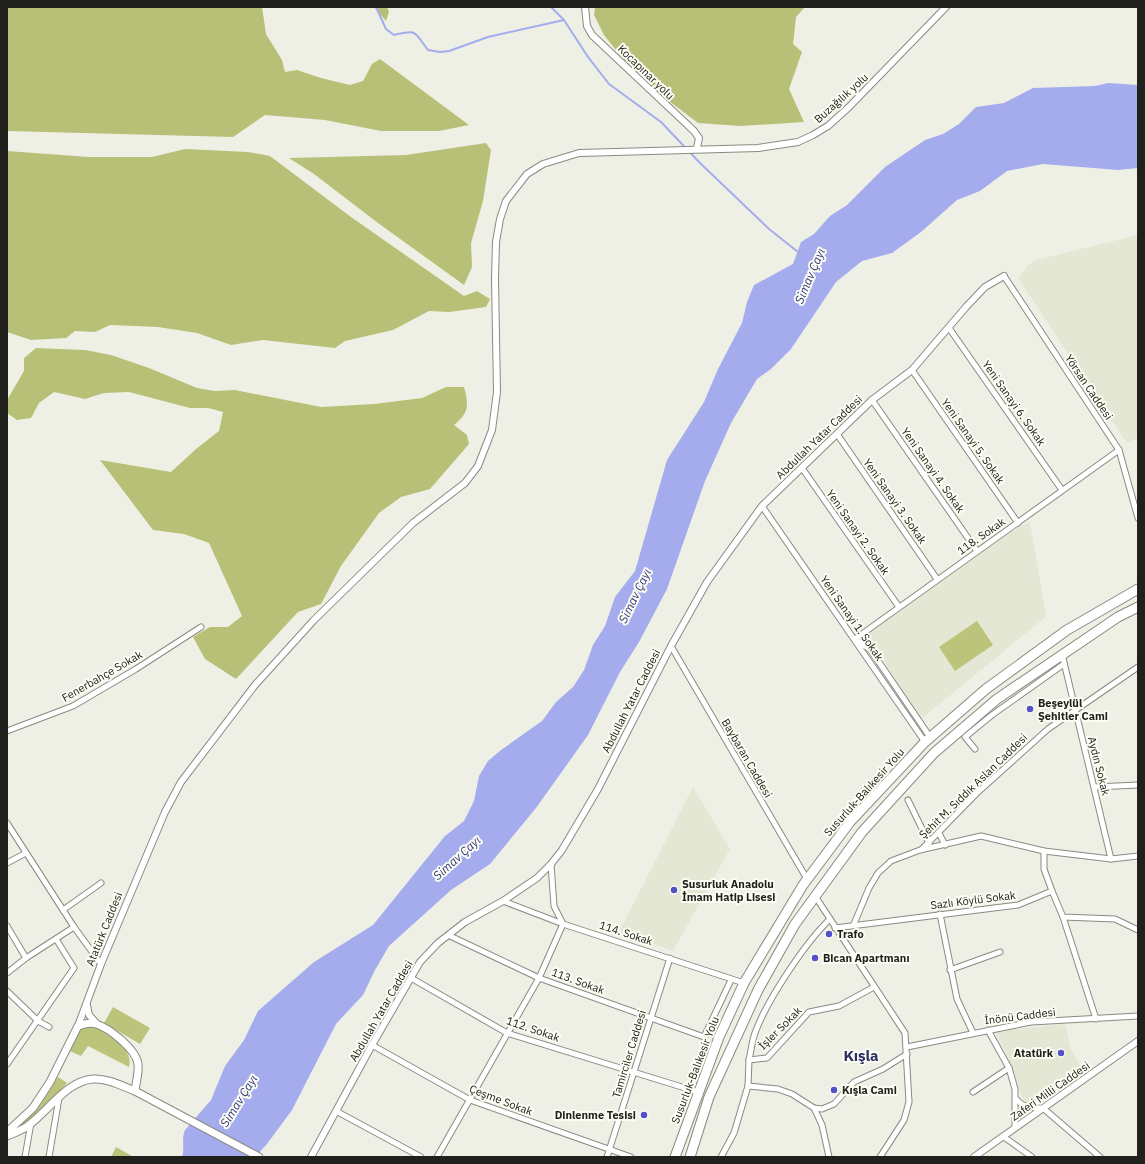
<svg xmlns="http://www.w3.org/2000/svg" width="1145" height="1164" viewBox="0 0 1145 1164" font-family="'IBM Plex Sans',sans-serif">
<rect width="100%" height="100%" fill="#eff0e5"/>
<g fill="#e5e7d5">
<polygon points="1138,235 1138,438 1127,443 1018,278 1028,265 1036,260"/>
<polygon points="1030,522 1046,615 1042,620 920,720 867,633 1006,534"/>
<polygon points="693,787 730,849 673,951 619,932"/>
<polygon points="1065,1024 1071,1049 1085,1074 1063,1088 1032,1105 1024,1102 1008,1057 995,1031"/>
</g>
<g fill="#bcc37b">
<polygon points="977,621 993,645 955,671 939,647"/>
<polygon points="113,1007 150,1028 140,1044 104,1023"/>
<path d="M93,1026c13,7 42,23 36,41l-41,-21 -7,10 -11,-5 10,-22z"/>
<polygon points="58,1077 67,1083 47,1106 25,1126 22,1123 41,1104"/>
<polygon points="116,1147 132,1156 132,1157 111,1157"/>
</g>
<g fill="#b8c077">
<polygon points="7,7 262,7 266,34 282,60 285,72 297,70 321,78 350,85 363,81 372,64 380,59 469,125 439,131 381,131 325,120 265,115 233,137 7,131"/>
<polygon points="374,7 387,7 389,12 386,21"/>
<polygon points="595,7 805,7 796,17 793,44 802,52 789,89 804,122 740,126 698,123 665,98 623,59 604,35 594,15"/>
<polygon points="486,143 491,150 483,201 471,243 472,267 464,285 378,223 314,174 289,158 406,155"/>
<polygon points="185,149 248,152 270,156 351,217 464,296 477,291 490,299 486,307 449,312 429,311 393,330 345,341 335,348 263,340 231,345 197,333 158,327 110,325 95,332 75,331 66,338 31,340 7,332 7,151 89,157 152,157"/>
<path d="M36,348l49,2 26,5 38,13 48,20 18,3 20,-1 86,17 53,-3 48,-6 24,-11h18c5,18 5,26 -10,38l13,10 2,9 -39,45 -29,8 -22,16 -38,53 -20,38 -23,8 -62,67 -31,-20 -12,-22 17,-10h18l14,-11 -33,-73 -25,-9 -31,-4 -53,-70 71,12 25,-23 23,-18 4,-19 -15,-4h-18l-61,-16 -25,1 -19,6 -31,-7 -15,11 -8,15 -14,2 -10,-7v-13l17,-29v-13z"/>
</g>
<path fill="#a4acee" d="M1108,83l30,2v83l-20,2 -75,-6 -36,7 -27,20 -23,9 -36,32 -29,21 -30,8 -26,21 -45,67 -20,20 -14,10 -26,44 -26,58 -38,108 -28,53 -19,30 -32,63 -52,73 -46,56 -39,26 -62,56 -14,24 -12,25 -27,29 -44,86 -25,34 -12,13h-73c3,-9 -1,-18 3,-27l26,-30 14,-34 19,-26 14,-29 56,-49 59,-37 72,-89 19,-15 10,-20 5,-25 9,-15 13,-11 41,-29 14,-19 17,-15 11,-17 9,-25 12,-19 10,-29 20,-26 32,-111 37,-58 14,-33 24,-46 5,-21 7,-17 39,-21 8,-22 13,-8 16,-18 17,-11 38,-38 40,-27 18,-6 16,-10 17,-17 28,-4 29,-15 62,-2z"/>
<g fill="none" stroke-linecap="round" stroke-linejoin="round">
<g stroke="#a4acee" stroke-width="2">
<path d="M376,7l10,22 8,6c24,-6 20,-3 34,15l12,2 9,-1 39,-14 76,-17"/>
<polyline points="551,7 564,20 588,57 609,84 661,122 700,163 769,229 798,252"/>
</g>
<defs>
<g id="minor">
<polyline points="1004,276 1119,450 1138,518"/>
<polyline points="949,328 1062,490"/>
<polyline points="912,370 1018,523"/>
<polyline points="872,400 977,551"/>
<polyline points="837,434 937,579"/>
<polyline points="802,468 899,607"/>
<polyline points="762,506 925,742"/>
<polyline points="855,639 1119,450"/>
<polyline points="857,641 870,649 930,737"/>
<polyline points="671,646 807,879"/>
<polyline points="1062,654 1111,859"/>
<polyline points="7,731 73,706 136,669 201,627"/>
<polyline points="975,749 965,737 992,715 1064,664"/>
<polyline points="1095,787 1138,785"/>
<polyline points="908,800 929,843"/>
<polyline points="7,823 74,927 101,964"/>
<polyline points="939,833 945,845"/>
<polyline points="922,849 977,793 1048,729 1138,667"/>
<polyline points="1044,851 1044,869 1052,891"/>
<polyline points="7,863 26,853"/>
<polyline points="815,896 905,1033 909,1102 904,1120 880,1157"/>
<polyline points="503,901 563,924 744,983"/>
<polyline points="63,910 101,883"/>
<polyline points="940,914 957,999 973,1033"/>
<polyline points="1063,917 1096,1019"/>
<polyline points="854,924 869,888 878,873 891,861 920,850 981,836 1044,851 1111,859 1138,856"/>
<polyline points="7,926 26,958"/>
<polyline points="835,928 1018,905 1052,891 1063,917 1115,919 1138,930"/>
<polyline points="448,935 539,978 704,1037 731,980"/>
<polyline points="950,970 1000,952"/>
<polyline points="7,973 26,958 74,927"/>
<polyline points="411,978 507,1033 698,1092"/>
<polyline points="7,991 38,1021 49,1027"/>
<polyline points="988,1030 1009,1068 1015,1089 1015,1128"/>
<polyline points="372,1045 470,1100 631,1157"/>
<polyline points="907,1047 1031,1022 1138,1016"/>
<path d="M749,1060c2,-9 3,-19 6,-27 12,-33 50,-90 75,-114"/>
<polyline points="7,1064 74,968 56,939"/>
<polyline points="748,1086 778,1089 792,1094 814,1108 822,1109 834,1104 854,1082 883,1069 907,1054"/>
<polyline points="973,1092 1009,1068"/>
<path d="M1016,1099c8,9 15,9 27,9l57,49"/>
<polyline points="814,1108 822,1125 829,1157"/>
<polyline points="336,1111 421,1157"/>
<polyline points="1004,1137 1032,1157"/>
<polyline points="25,1157 31,1123"/>
<polyline points="49,1157 59,1098"/>
<polyline points="437,1157 539,978 563,924 554,906 551,864"/>
<polyline points="607,1157 670,958"/>
<polyline points="721,1157 734,1133 748,1086 749,1060 767,1058 809,1012 839,1006 874,987"/>
</g>
<g id="tertiary">
<polyline points="585,7 587,26 592,35 694,131 699,138 697,148"/>
<polyline points="87,1005 89,1015 97,1024"/>
<polyline points="78,1026 101,964 165,812 181,782 255,685 314,620 413,523 465,483 478,466 492,430 497,392 495,279 496,242 500,219 506,201 527,174 543,164 579,153 758,148 798,142 813,135 828,126 848,108 946,7"/>
<polyline points="311,1157 372,1045 420,962 438,943 465,922 503,901 537,878 551,864 562,850 598,789 671,646 707,582 762,506 872,400 912,370 966,307 985,287 1004,276"/>
<polyline points="974,1157 1138,1041"/>
</g>
<g id="secondary">
<path d="M7,1132l26,-24 17,-26 28,-56c6,-2 11,-4 18,-2 13,4 40,25 42,40 1,9 -2,18 -3,27"/>
<path d="M7,1136c7,-3 16,-6 22,-11 20,-15 38,-44 64,-46 14,-1 29,7 42,12l124,66"/>
</g>
<g id="trunk">
<polyline points="675,1157 719,1037 744,983 803,885 850,822 925,742 986,689 1067,630 1138,589"/>
<polyline points="690,1157 709,1097 758,990 795,924 862,832 934,753 997,699 1118,617 1138,607"/>
</g>
</defs>
<use href="#minor" stroke="#898b81" stroke-width="7"/>
<use href="#tertiary" stroke="#898b81" stroke-width="8"/>
<use href="#secondary" stroke="#898b81" stroke-width="9"/>
<use href="#trunk" stroke="#898b81" stroke-width="11"/>
<use href="#minor" stroke="#fff" stroke-width="5"/>
<use href="#tertiary" stroke="#fff" stroke-width="6"/>
<use href="#secondary" stroke="#fff" stroke-width="7"/>
<use href="#trunk" stroke="#fff" stroke-width="9"/>
</g>
<g fill="#5251c8" stroke="#fcfdf3" stroke-width="1.5">
<circle cx="1030" cy="709" r="4"/>
<circle cx="674" cy="890" r="4"/>
<circle cx="829" cy="934" r="4"/>
<circle cx="815" cy="958" r="4"/>
<circle cx="1061" cy="1053" r="4"/>
<circle cx="834" cy="1090" r="4"/>
<circle cx="644" cy="1115" r="4"/>
</g>
<g text-anchor="middle" stroke-width="4" stroke-linejoin="round" paint-order="stroke">
<g font-size="11" fill="#20201c" stroke="#fcfdf3">
<text transform="translate(646 72) rotate(44)" y="4">Kocapınar yolu</text>
<text transform="translate(841 98) rotate(-42)" y="4">Buzağılık yolu</text>
<text transform="translate(1089 387) rotate(56)" y="4">Yörsan Caddesi</text>
<text transform="translate(1014 403) rotate(55)" y="4">Yeni Sanayi 6. Sokak</text>
<text transform="translate(819 437) rotate(-44)" y="4">Abdullah Yatar Caddesi</text>
<text transform="translate(973 441) rotate(55)" y="4">Yeni Sanayi 5. Sokak</text>
<text transform="translate(933 470) rotate(55)" y="4">Yeni Sanayi 4. Sokak</text>
<text transform="translate(895 501) rotate(55)" y="4">Yeni Sanayi 3. Sokak</text>
<text transform="translate(858 532) rotate(55)" y="4">Yeni Sanayi 2. Sokak</text>
<text transform="translate(981 536) rotate(-35)" y="4">118. Sokak</text>
<text transform="translate(852 618) rotate(55)" y="4">Yeni Sanayi 1. Sokak</text>
<text transform="translate(102 676) rotate(-30)" y="4">Fenerbahçe Sokak</text>
<text transform="translate(631 701) rotate(-63)" y="4">Abdullah Yatar Caddesi</text>
<text transform="translate(747 758) rotate(60)" y="4">Baybaran Caddesi</text>
<text transform="translate(1099 766) rotate(76)" y="4">Aydın Sokak</text>
<text transform="translate(973 786) rotate(-44)" y="4">Şehit M. Sıddık Aslan Caddesi</text>
<text transform="translate(864 792) rotate(-48)" y="4">Susurluk-Balıkesir Yolu</text>
<text transform="translate(973 900) rotate(-7)" y="4">Sazlı Köylü Sokak</text>
<text transform="translate(104 929) rotate(-68)" y="4">Atatürk Caddesi</text>
<text transform="translate(626 933) rotate(18)" y="4">114. Sokak</text>
<text transform="translate(578 981) rotate(20)" y="4">113. Sokak</text>
<text transform="translate(381 1011) rotate(-60)" y="4">Abdullah Yatar Caddesi</text>
<text transform="translate(1020 1016) rotate(-7)" y="4">İnönü Caddesi</text>
<text transform="translate(780 1028) rotate(-45)" y="4">İşler Sokak</text>
<text transform="translate(533 1029) rotate(19)" y="4">112. Sokak</text>
<text transform="translate(629 1054) rotate(-73)" y="4">Tamirciler Caddesi</text>
<text transform="translate(695 1070) rotate(-69)" y="4">Susurluk-Balıkesir Yolu</text>
<text transform="translate(1050 1091) rotate(-35)" y="4">Zaferi Milli Caddesi</text>
<text transform="translate(501 1100) rotate(21)" y="4">Çeşme Sokak</text>
</g>
<g font-size="11" font-weight="bold" fill="#20201c" stroke="#fcfdf3" text-anchor="start">
<text x="1038" y="707">Beşeylül<tspan x="1038" dy="13">Şehitler Cami</tspan></text>
<text x="682" y="888">Susurluk Anadolu<tspan x="682" dy="13">İmam Hatip Lisesi</tspan></text>
<text x="837" y="938">Trafo</text>
<text x="823" y="962">Bican Apartmanı</text>
<text x="1053" y="1057" text-anchor="end">Atatürk</text>
<text x="842" y="1094">Kışla Cami</text>
<text x="636" y="1119" text-anchor="end">Dinlenme Tesisi</text>
</g>
<g font-size="12" font-style="italic" fill="#33337f" stroke="#fcfdf3">
<text transform="translate(810 276) rotate(-67)" y="4">Simav Çayı</text>
<text transform="translate(635 596) rotate(-64)" y="4">Simav Çayı</text>
<text transform="translate(457 858) rotate(-42)" y="4">Simav Çayı</text>
<text transform="translate(239 1101) rotate(-58)" y="4">Simav Çayı</text>
</g>
<g font-size="15" font-weight="bold" fill="#2c2e68" stroke="#fcfdf3">
<text x="861" y="1061">Kışla</text>
</g>
</g>
<rect width="1145" height="1164" fill="none" stroke="#20201c" stroke-width="16"/>
</svg>
